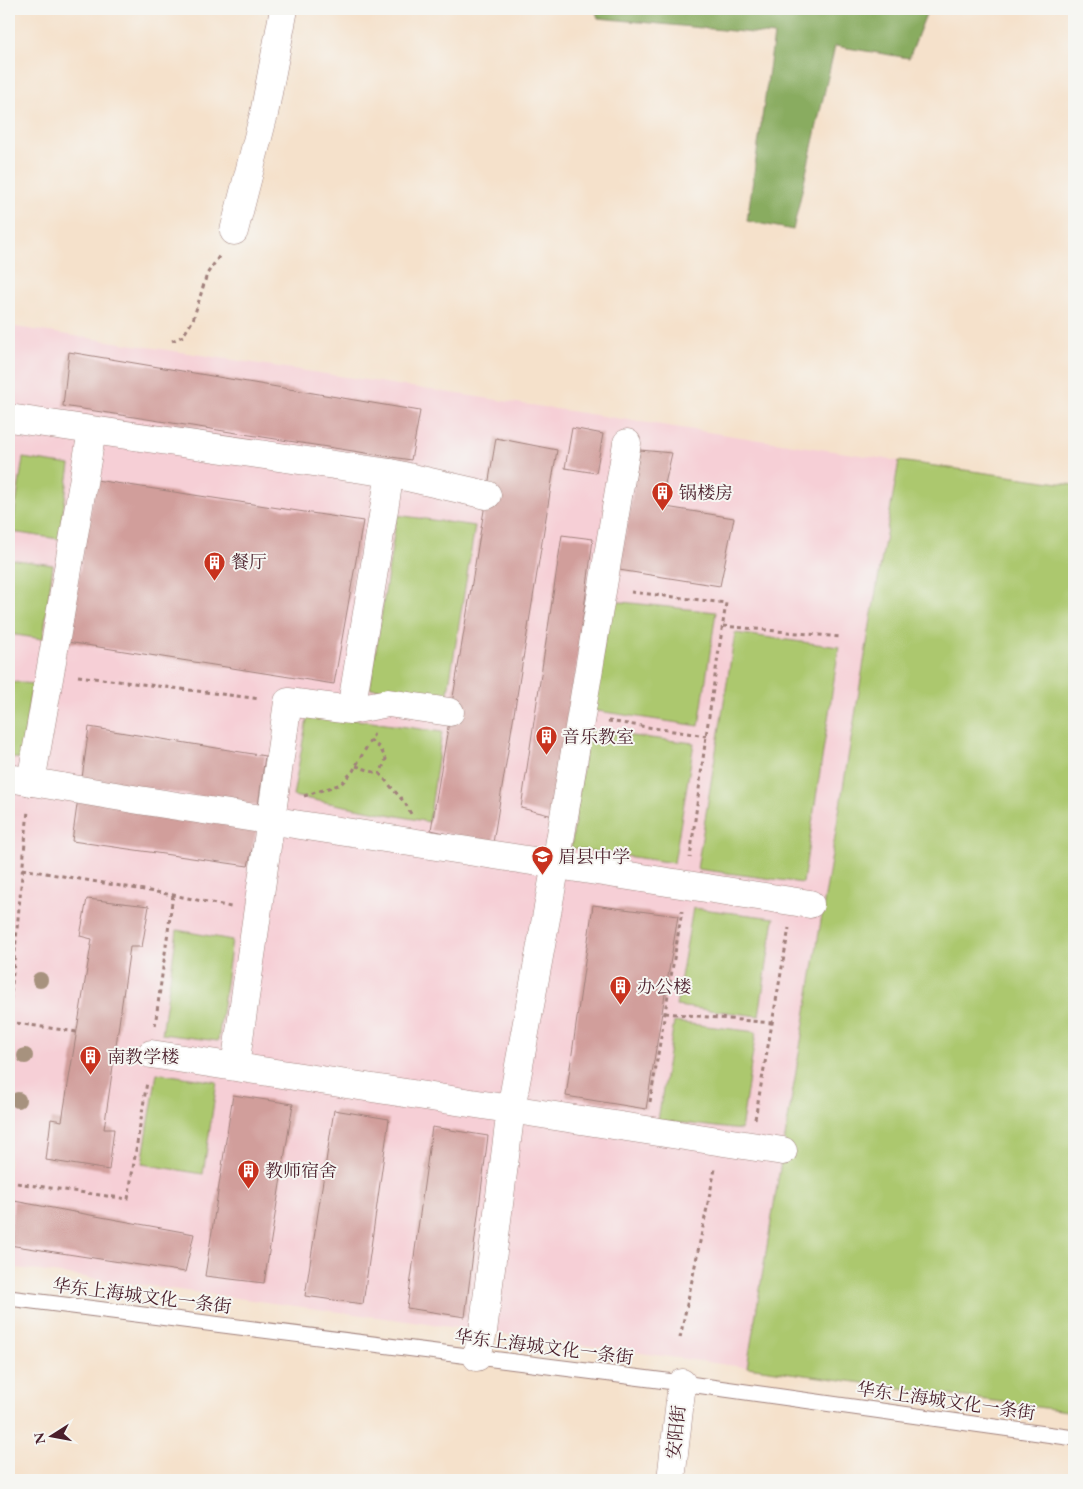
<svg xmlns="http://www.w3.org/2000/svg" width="1083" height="1489" viewBox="0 0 1083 1489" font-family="'EB Garamond','Noto Serif SC',serif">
<rect width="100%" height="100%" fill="#f6f6f2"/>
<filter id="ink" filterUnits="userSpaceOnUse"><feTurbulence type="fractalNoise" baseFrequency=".02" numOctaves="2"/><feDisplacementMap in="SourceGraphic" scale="10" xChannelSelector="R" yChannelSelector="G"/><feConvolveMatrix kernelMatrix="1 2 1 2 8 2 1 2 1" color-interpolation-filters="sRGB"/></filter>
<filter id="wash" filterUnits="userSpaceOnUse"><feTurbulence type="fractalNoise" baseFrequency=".0096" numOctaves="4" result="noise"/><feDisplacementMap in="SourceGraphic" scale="20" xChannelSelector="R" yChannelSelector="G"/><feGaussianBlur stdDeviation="1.12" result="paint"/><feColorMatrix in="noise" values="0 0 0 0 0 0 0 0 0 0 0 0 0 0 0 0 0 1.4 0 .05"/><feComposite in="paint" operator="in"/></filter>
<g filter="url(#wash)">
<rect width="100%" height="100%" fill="#f5e1cb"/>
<polygon fill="#f6cfd6" points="9,326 899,461 1074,485 1074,1412 9,1267"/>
<g fill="#acc86e" stroke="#7b744c">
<polygon points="23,458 70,465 59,539 12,532"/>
<polygon points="899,461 1074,485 1074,1412 747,1367 871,619"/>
<polygon points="397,515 475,526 447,698 370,688"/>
<polygon points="9,559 53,565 43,639 9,634"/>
<polygon points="612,601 716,612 699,726 591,710"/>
<polygon points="735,633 839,647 803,883 697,869"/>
<polygon points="9,681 32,684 21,759 9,757"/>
<polygon points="308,713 442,732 429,822 293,796"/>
<polygon points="588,731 694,743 674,863 571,848"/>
<polygon points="693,908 774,918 759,1016 676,1006"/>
<polygon points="177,930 232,940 218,1041 162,1034"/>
<polygon points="674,1022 756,1032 741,1130 658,1120"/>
<polygon points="157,1073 217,1082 203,1174 142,1164"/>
</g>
<polygon fill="#89ac61" stroke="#6a6646" points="595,9 928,9 909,58 835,46 793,230 747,221 774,35 598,18"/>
<g id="blocks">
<g fill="#d19e9b">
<polygon points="69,352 420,411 411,460 63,406"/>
<polygon points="572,428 603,434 596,473 565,468"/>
<polygon points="496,438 557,450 493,843 431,830"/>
<polygon points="640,450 672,453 660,506 734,518 720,586 619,570"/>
<polygon points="96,480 363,521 334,684 67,642"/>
<polygon points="562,535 593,539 572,703 553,816 521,808"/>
<polygon points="89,727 265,756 258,806 82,778"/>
<polygon points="78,798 257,829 248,866 72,841"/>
<polygon points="9,803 12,804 10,820 9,820"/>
<polygon points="87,899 149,906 142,947 130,947 104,1129 114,1129 109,1170 46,1160 51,1119 62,1121 92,939 80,936"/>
<polygon points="593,905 678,916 646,1109 566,1096"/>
<polygon points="233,1095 293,1104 264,1283 205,1276"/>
<polygon points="334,1110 389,1119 363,1304 305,1296"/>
<polygon points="432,1127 488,1136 465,1317 407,1308"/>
<polygon points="14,1201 194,1234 185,1272 9,1245"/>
</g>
</g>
</g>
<g filter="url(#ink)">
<use href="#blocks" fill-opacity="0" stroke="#a0807b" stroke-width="1"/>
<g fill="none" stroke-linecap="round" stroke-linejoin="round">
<defs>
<polyline id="service" points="9,1298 682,1383 1074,1438"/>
<g id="minor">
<polyline points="234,231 264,114 284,9"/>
<polyline points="9,418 390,473 487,495"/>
<polyline points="351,710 388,703 450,712"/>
<polyline points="9,778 139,800 810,904"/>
<polyline points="31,782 92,431"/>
<polyline points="151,1054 783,1151"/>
<polyline points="235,1066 288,702 351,710 390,473"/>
<polyline points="477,1357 483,1331 511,1109 556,864 627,443"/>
</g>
<polyline id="primary" points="671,1480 682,1383"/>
</defs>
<use href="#service" stroke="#a0807b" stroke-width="17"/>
<use href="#minor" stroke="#a0807b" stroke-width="29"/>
<use href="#primary" stroke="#a0807b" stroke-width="29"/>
<g stroke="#a0807b" stroke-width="3" stroke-dasharray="4 4" stroke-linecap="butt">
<polyline points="172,341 183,336 193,320 207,274 220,255"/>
<polyline points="631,592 726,603 706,736 690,858"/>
<polyline points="723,626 841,637"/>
<polyline points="78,676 260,699"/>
<polyline points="608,721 706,736"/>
<polyline points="370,740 380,748 386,759 380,774"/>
<polyline points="356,766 380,774 405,803 411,814"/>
<polyline points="304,796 341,784 353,771 374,734"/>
<polyline points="22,869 173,895 231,907"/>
<polyline points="665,1013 772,1023"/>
<polyline points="9,1016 28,810"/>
<polyline points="9,1022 77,1032"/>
<polyline points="155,1026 173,895"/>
<polyline points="650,1102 682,911"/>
<polyline points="755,1119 789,928"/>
<polyline points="9,1182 128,1199 147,1082"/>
<polyline points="680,1338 715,1169"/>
</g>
<use href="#service" stroke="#fff" stroke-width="15"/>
<use href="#minor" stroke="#fff" stroke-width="28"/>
<use href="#primary" stroke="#fff" stroke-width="28"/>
</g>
<g fill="#a7927e">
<circle cx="40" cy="980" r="8"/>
<circle cx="25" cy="1056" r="8"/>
<circle cx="18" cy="1100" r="8"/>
</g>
</g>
<defs>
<symbol id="building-pin" viewBox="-11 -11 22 30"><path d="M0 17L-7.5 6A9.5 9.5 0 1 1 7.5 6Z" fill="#c8321e" stroke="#f6f6f2"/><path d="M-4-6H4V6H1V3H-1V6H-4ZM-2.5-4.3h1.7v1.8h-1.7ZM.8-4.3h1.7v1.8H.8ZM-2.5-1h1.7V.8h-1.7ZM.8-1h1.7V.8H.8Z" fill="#fff"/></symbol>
<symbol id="school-pin" viewBox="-11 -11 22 30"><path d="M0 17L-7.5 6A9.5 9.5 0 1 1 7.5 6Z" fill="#c8321e" stroke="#f6f6f2"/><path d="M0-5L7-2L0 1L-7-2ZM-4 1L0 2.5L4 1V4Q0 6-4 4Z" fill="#fff"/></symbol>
</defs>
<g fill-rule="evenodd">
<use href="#building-pin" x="650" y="480" width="25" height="34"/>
<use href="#building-pin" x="202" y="550" width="25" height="34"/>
<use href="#building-pin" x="534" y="724" width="25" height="34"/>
<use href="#school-pin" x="530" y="844" width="25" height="34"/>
<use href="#building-pin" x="608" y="974" width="25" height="34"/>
<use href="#building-pin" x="78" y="1044" width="25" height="34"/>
<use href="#building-pin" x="236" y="1158" width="25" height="34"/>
</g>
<g text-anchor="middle" stroke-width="4" stroke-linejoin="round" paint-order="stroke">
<g font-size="18" fill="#4a1f2b" stroke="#f6f6f2" text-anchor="start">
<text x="679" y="499">锅楼房</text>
<text x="231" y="568">餐厅</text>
<text x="562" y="743">音乐教室</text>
<text x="558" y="863">眉县中学</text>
<text x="637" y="993">办公楼</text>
<text x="107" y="1063">南教学楼</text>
<text x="265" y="1177">教师宿舍</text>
</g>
<g font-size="18" fill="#4a1f2b" stroke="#f6f6f2">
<text transform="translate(142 1296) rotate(7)" y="6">华东上海城文化一条街</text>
<text transform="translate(544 1347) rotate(7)" y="6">华东上海城文化一条街</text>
<text transform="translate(946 1401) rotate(8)" y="6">华东上海城文化一条街</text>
<text transform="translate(676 1432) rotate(-84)" y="6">安阳街</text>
</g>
</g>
<rect width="1083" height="1489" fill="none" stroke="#f6f6f2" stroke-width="30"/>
<g transform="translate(52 1436) rotate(259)" stroke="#f6f6f2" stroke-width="4" paint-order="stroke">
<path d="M0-4L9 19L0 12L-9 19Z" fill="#4a1f2b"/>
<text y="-8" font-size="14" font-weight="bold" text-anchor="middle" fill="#4a1f2b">N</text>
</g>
</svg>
